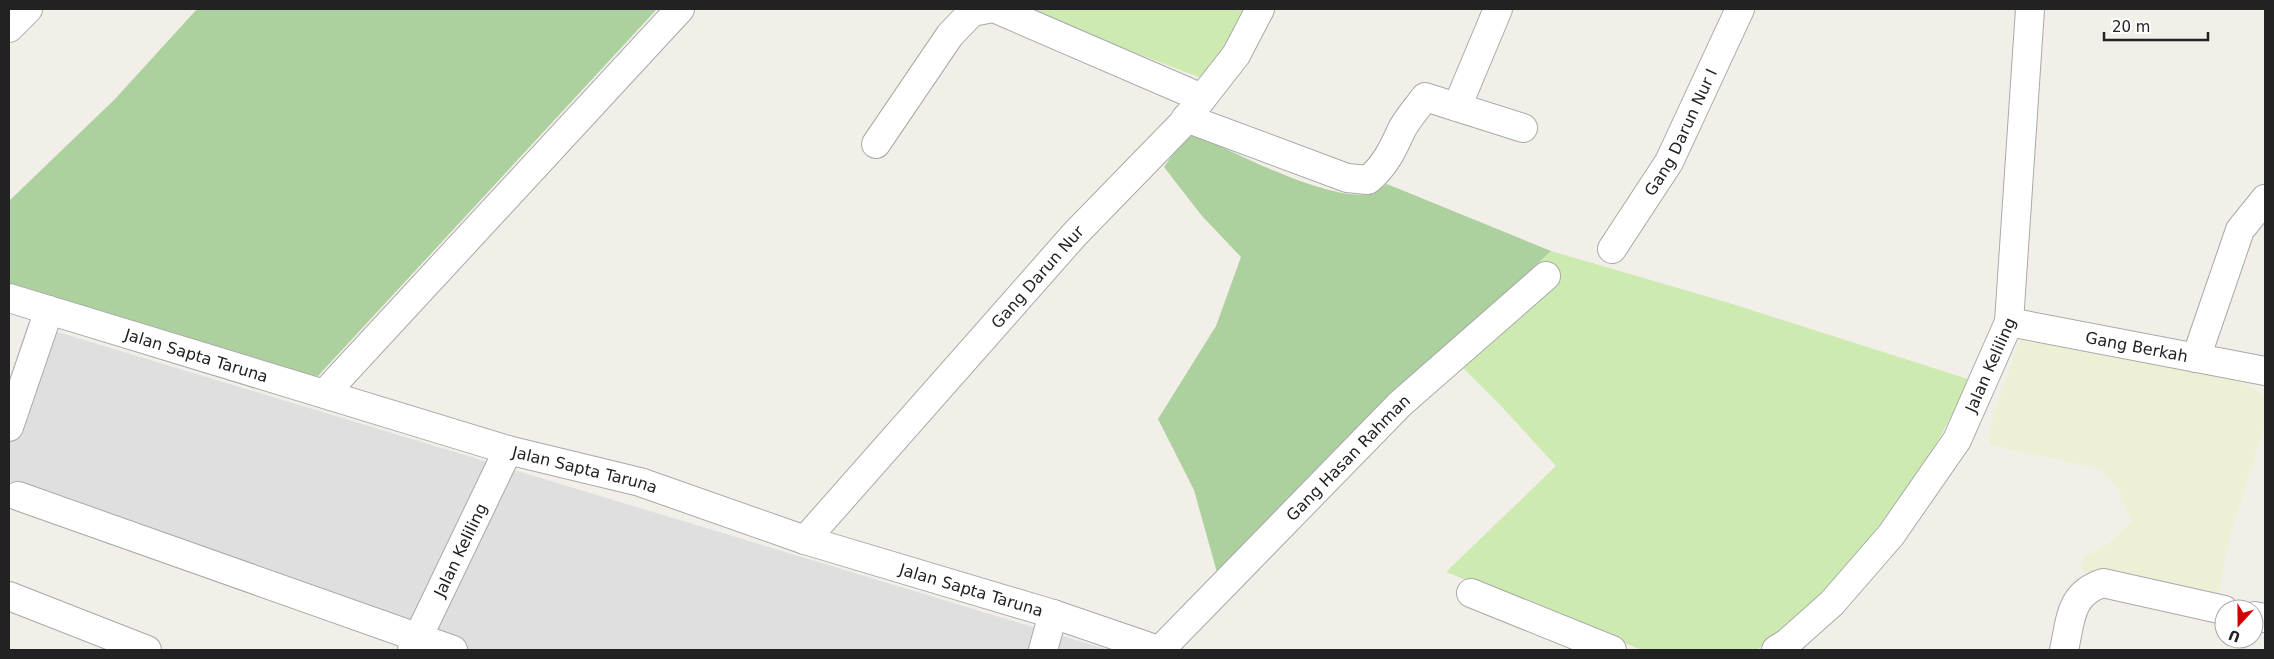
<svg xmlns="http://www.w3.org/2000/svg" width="2274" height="659" viewBox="0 0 2274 659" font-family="'DejaVu Sans',sans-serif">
<rect width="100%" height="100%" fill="#f2efe9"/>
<polygon fill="#e0dfdf" points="28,323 663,515 1109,650 416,650 9,481 9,380"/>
<polygon fill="#eef0d5" points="2022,332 2235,376 2265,397 2265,425 2230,535 2218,597 2082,571 2082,558 2109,543 2131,522 2120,491 2101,469 1989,445 1990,427"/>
<g fill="#cdebb0">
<polygon points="1026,9 1244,9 1206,80 1066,26"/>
<polygon points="1551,251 1726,302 1971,380 1917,479 1852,567 1790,626 1756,650 1642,650 1446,572 1556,466 1502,407 1445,350"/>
</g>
<g fill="#add19e">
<polygon points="197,9 657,9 318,376 285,371 9,289 9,201 115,99"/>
<path d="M1189,131c42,20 137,70 181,63 6,-1 12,-7 17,-10l164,67 -182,170 -151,155 -24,-86 -36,-71 58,-93 25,-69 -39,-41 -38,-49z"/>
</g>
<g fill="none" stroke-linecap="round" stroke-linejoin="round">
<defs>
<g id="minor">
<polyline points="996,9 1202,98"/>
<polyline points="9,28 28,9"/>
<polyline points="1457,107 1498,9"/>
<path d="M1186,118l161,60 21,2c17,-14 25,-31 34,-51 6,-11 15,-21 23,-32l98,31"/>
<polyline points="876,144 950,35 972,12 988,9"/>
<path id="s1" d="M1612,249l57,-87 71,-153"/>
<path id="s2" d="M9,298l499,152 132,32 165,58 248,74 105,36"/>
<path id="s3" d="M2009,322l256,49"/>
<polyline points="2196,358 2240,230 2265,199"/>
<polyline points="325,393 680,9"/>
<polyline points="9,427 49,310"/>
<polyline points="18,496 453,650"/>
<path id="s4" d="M805,540l270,-306 107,-110 54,-69 24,-46"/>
<polyline points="1471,593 1612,650"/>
<polyline points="9,596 147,650"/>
<polyline points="2254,616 2265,618"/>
<path id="s5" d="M412,650l96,-200"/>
<polyline points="1043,650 1053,614"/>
<path id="s6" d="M1160,650l240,-246 146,-128"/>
<path id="s7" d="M1776,650l11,-7 45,-40 59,-68 66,-95 52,-118 21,-313"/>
<path d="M2064,650c7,-30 5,-56 39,-67l121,27"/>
</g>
</defs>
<use href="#minor" stroke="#a9a9a9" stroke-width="30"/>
<use href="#minor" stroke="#fff" stroke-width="28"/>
</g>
<g text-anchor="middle" stroke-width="5" stroke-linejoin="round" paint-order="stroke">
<g font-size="16" fill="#222" stroke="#fff">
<text dy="6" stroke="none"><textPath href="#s1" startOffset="136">Gang Darun Nur I</textPath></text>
<text dy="6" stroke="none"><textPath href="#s4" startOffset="351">Gang Darun Nur</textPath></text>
<text dy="6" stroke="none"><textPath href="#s3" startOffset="130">Gang Berkah</textPath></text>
<text dy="6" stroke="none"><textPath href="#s2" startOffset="196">Jalan Sapta Taruna</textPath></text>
<text dy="6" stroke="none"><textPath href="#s7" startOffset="361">Jalan Keliling</textPath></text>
<text dy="6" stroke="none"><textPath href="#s6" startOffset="269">Gang Hasan Rahman</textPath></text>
<text dy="6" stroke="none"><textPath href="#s2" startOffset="601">Jalan Sapta Taruna</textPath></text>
<text dy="6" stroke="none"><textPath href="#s5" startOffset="111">Jalan Keliling</textPath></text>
<text dy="6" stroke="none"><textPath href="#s2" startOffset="1006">Jalan Sapta Taruna</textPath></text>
</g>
</g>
<rect width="2274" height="659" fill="none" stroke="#222222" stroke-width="20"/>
<g transform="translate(2239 624) rotate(201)"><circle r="24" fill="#ffffff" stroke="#a7a7a7"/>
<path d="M0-4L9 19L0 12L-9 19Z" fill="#d40000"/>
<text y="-8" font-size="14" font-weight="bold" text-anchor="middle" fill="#222222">U</text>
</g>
<path d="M2104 32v8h104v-8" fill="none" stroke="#222222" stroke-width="2.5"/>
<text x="2112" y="32" font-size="15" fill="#222222" stroke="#ffffff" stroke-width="4" paint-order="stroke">20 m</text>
</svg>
